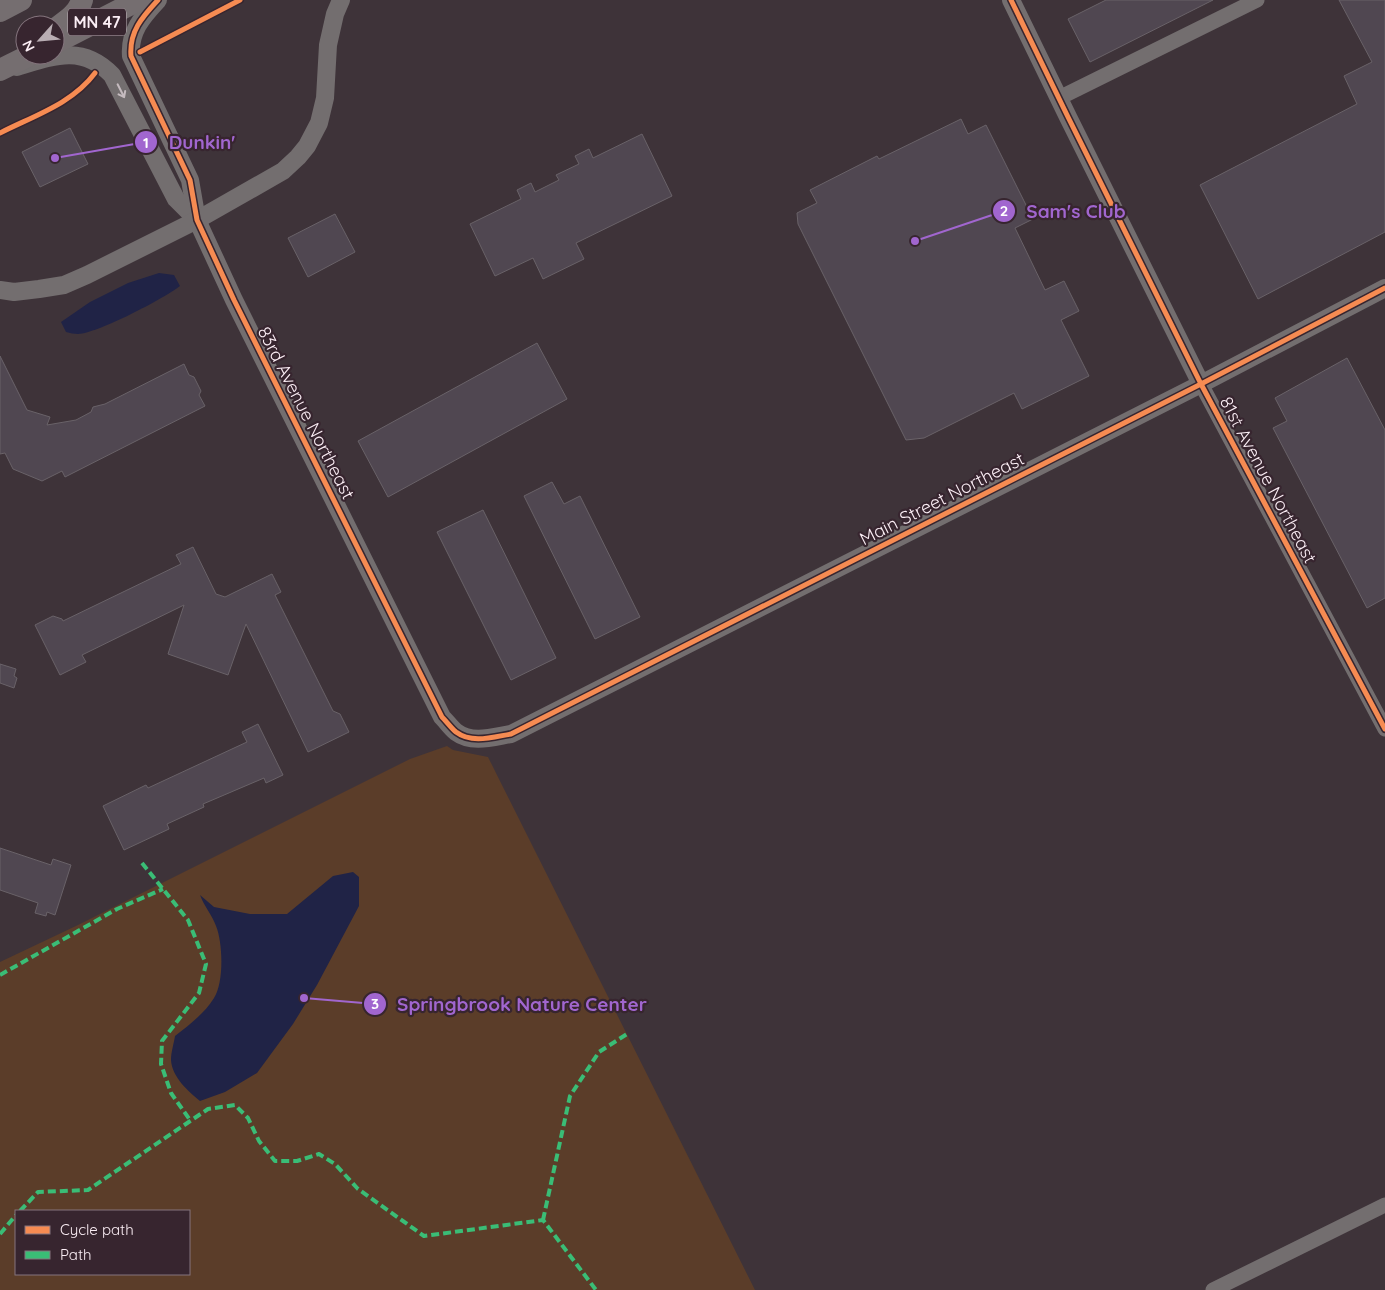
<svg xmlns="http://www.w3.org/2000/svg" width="1385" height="1290" viewBox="0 0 1385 1290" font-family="Quicksand,sans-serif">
<rect width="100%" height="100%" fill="#3e3339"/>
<path fill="#5b3d29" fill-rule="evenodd" d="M447,746l6,4 35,7 267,533h-755v-328l78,-37 332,-166zM16,1211h173v63h-173z"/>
<g fill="#202346">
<path d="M159,273l15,2 6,11c-17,13 -82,47 -102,48 -4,0 -8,-1 -12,-2l-5,-10 29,-20 38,-19z"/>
<path d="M353,872l6,5v29l-42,79 -24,39 -36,49 -32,19 -25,9c-12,-10 -28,-24 -29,-41 0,-8 3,-17 4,-24 14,-11 30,-23 39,-38 10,-15 9,-55 2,-72 -4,-11 -12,-20 -16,-31l14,12 36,7h37l46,-38z"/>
</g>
<g fill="#504751" stroke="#696268">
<polygon points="1106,0 1213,0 1090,62 1068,19"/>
<polygon points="1339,0 1385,0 1385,232 1258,299 1200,185 1357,104 1344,76 1372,62"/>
<polygon points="961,119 968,134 986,125 1033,219 1015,228 1045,290 1064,281 1079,311 1061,320 1089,376 1022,409 1014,393 924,438 906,440 798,224 797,213 817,203 810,190 877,156 879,159"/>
<polygon points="70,128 88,164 40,187 22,152"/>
<polygon points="642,134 672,196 576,243 584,259 543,279 533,258 495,276 470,224 521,199 517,190 531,183 535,192 559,180 556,175 579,164 575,156 589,149 593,158"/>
<polygon points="335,214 355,252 308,277 288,238"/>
<polygon points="537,343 567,399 388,497 358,441"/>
<polygon points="0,356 27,410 50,417 47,425 76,420 91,412 93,407 105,404 184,364 189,375 194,377 201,391 199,395 205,406 65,477 62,471 42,481 13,469 5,453 0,454"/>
<polygon points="1347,358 1385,430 1385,598 1367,608 1273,428 1287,421 1275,398"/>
<polygon points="552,482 564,504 580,496 640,617 595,639 524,496"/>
<polygon points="483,510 556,658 511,680 437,532"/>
<polygon points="193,547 216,594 225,597 272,574 281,592 275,595 333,711 340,714 349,732 308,752 246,624 228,675 168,654 184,605 82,655 86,662 60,675 35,625 53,616 62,619 63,621 181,564 176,555"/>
<polygon points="0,664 16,669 14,676 17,678 14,688 0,683"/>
<polygon points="258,724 283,775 266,783 264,778 203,804 204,807 167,824 169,829 124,850 103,806 146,785 148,788 247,742 242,732"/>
<polygon points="0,848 51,865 53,859 71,865 55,915 47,912 46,916 35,913 38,903 0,890"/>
</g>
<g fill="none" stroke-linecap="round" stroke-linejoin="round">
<g stroke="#736e6f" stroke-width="15">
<polyline points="1059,98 1257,0"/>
<polyline points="1201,384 1385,729"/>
<polyline points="1213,1290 1385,1205"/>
</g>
<g stroke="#736e6f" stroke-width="18">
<path d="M158,0c-16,17 -29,32 -27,56l59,124 7,40 37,80 208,417c5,5 9,11 14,15 16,12 37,5 55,2l690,-350 184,-96"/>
<polyline points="1011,0 1068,117 1201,384"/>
<path d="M17,67c36,-11 65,-23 95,8l64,124 21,21"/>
<polyline points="0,290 14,292 39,289 64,285 87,275 197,220 283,171 298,157 307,146 319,123 325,98 328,45 335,14 341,0"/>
</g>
<g stroke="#756e70" stroke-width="22">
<polyline points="0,11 21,0"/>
<path d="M55,29c11,-8 23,-15 27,-29"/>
<polyline points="55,43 139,0"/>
<polyline points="0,70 30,55"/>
</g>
<g stroke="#3abd76" stroke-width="4" stroke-dasharray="8 4" stroke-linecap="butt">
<polyline points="142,863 188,920 206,964 199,993 162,1041 161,1064 171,1093 190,1120"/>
<polyline points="0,975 117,909 163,889"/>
<polyline points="20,1211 38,1192 88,1190 208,1109 235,1105 248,1118 259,1141 275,1161 297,1161 319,1154 335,1164 358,1189 424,1236 543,1220 596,1290"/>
<polyline points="543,1220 570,1096 599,1052 627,1034"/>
<polyline points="0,1234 16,1215"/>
</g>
<defs>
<g id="cycleway">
<path d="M158,0c-16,17 -29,32 -27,56l59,124 7,40 37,80 208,417c5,5 9,11 14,15 16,12 37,5 55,2l690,-350 184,-96"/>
<polyline points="1011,0 1068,117 1201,384 1385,729"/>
<polyline points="140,52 240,0"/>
<path d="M0,133c33,-17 72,-29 95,-60"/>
</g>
</defs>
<use href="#cycleway" stroke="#37252f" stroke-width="8"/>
<use href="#cycleway" stroke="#f68b52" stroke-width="5"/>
</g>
<defs><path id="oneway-shaft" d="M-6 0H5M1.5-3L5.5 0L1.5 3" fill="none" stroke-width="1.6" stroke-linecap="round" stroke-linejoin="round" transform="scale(1.25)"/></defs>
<use stroke="#c5bbbf" href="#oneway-shaft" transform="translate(121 91) rotate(63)"/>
<g text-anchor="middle" stroke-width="4.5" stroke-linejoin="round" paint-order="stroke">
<rect fill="#37252f" stroke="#c0b2ba" stroke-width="1" x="68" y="8.5" width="58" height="27" rx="4"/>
<g font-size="16" font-weight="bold" fill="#fbeef5">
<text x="97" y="28">MN 47</text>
</g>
<g font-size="18" fill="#fbeef5" stroke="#37252f">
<text transform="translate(306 413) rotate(63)" y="6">83rd Avenue Northeast</text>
<text transform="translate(1268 480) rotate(62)" y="6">81st Avenue Northeast</text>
<text transform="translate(942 499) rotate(-27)" y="6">Main Street Northeast</text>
</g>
</g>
<path fill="none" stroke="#a166cf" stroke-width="2" d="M55 158L146 142M915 241L1004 211M304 998L375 1004"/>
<g fill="#a166cf" stroke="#37252f" stroke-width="2">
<circle cx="55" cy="158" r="5"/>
<circle cx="915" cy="241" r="5"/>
<circle cx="304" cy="998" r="5"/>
<circle cx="146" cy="142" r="12"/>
<circle cx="1004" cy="211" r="12"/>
<circle cx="375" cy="1004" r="12"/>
</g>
<g font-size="15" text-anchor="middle" font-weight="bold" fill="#fff">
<text x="146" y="148">1</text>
<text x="1004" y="216">2</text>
<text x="375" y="1009">3</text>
</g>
<g font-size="19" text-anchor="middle" font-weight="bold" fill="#a166cf" stroke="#37252f" stroke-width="4.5" stroke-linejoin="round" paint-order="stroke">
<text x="202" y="149">Dunkin'</text>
<text x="1076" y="218">Sam's Club</text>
<text x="522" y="1011">Springbrook Nature Center</text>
</g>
<rect x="15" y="1210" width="175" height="65" fill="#37252f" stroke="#85757e"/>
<rect x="25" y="1226" width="25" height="8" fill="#f68b52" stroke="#85757e"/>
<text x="60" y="1235" font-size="15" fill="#fbeef5">Cycle path</text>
<rect x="25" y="1251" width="25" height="8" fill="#3abd76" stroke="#85757e"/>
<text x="60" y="1260" font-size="15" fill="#fbeef5">Path</text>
<g transform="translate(40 40) rotate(243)"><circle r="24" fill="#37252f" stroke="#85757e"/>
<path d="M0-4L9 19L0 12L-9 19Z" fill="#b9adb3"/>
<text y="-8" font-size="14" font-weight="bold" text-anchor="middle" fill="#fbeef5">N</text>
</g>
</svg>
